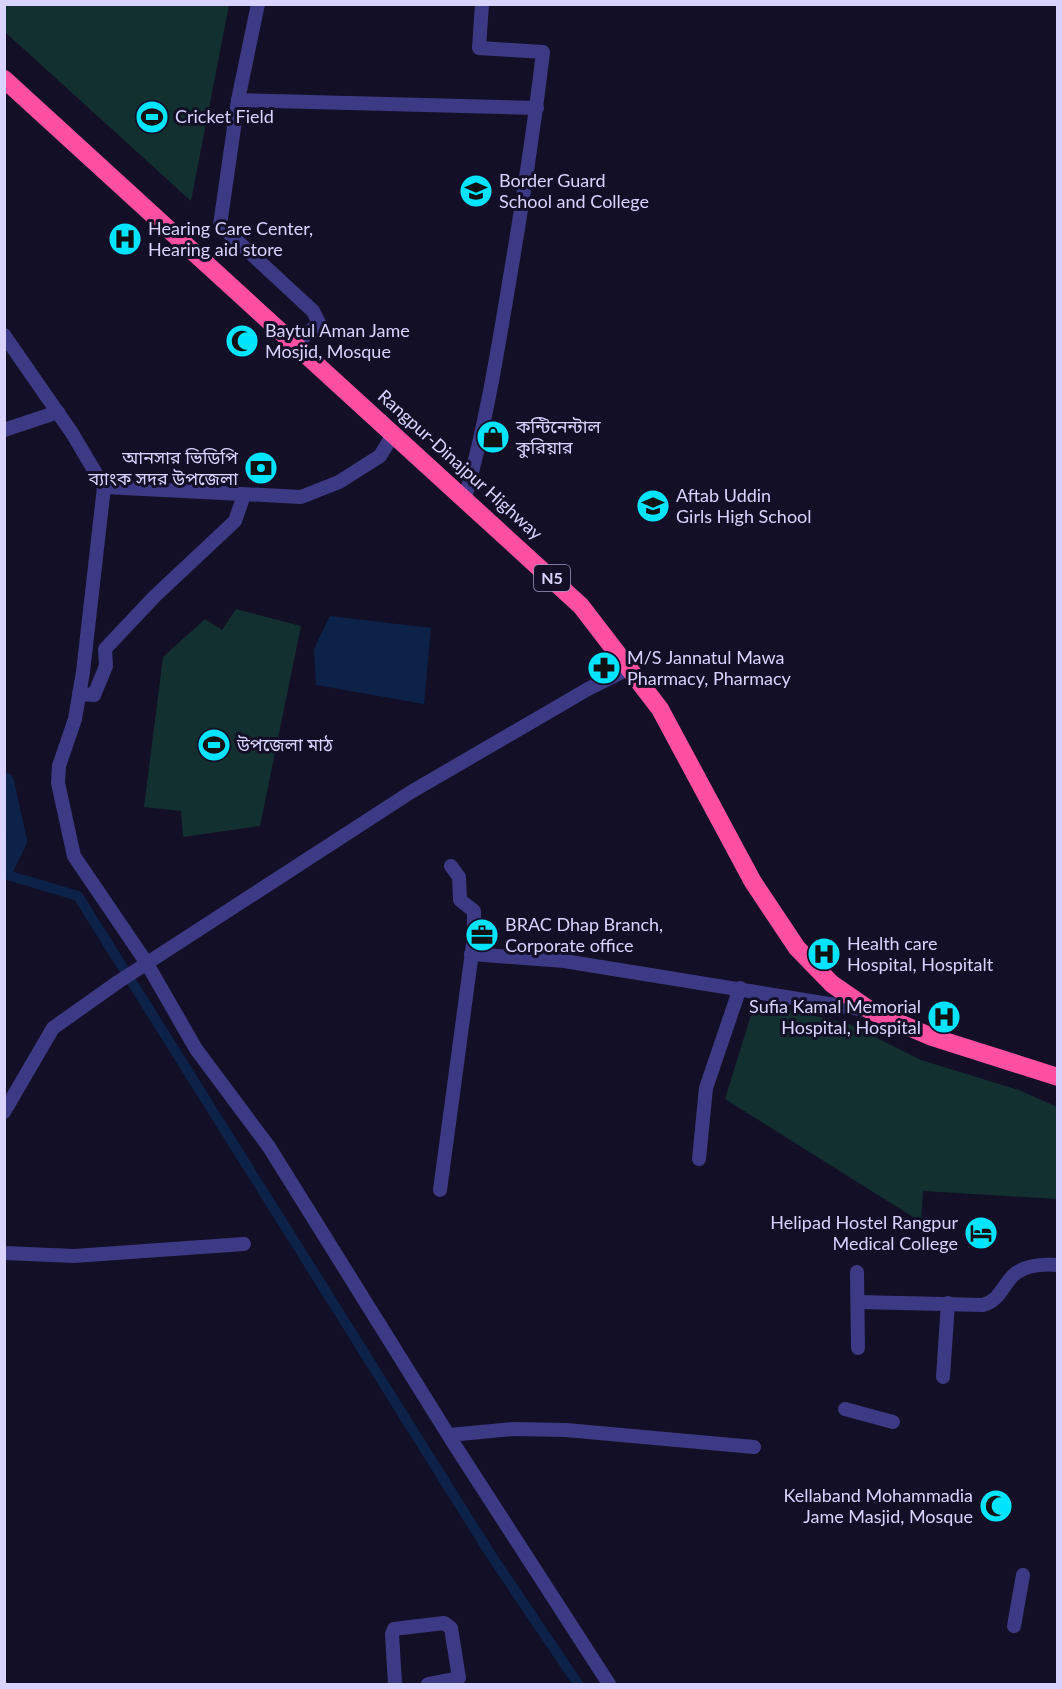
<svg xmlns="http://www.w3.org/2000/svg" width="1062" height="1689" viewBox="0 0 1062 1689" font-family="Lato,'Noto Sans Bengali',sans-serif">
<rect width="100%" height="100%" fill="#130f26"/>
<g fill="#12302f">
<polygon points="4,5 229,5 191,201 5,32"/>
<polygon points="236,609 301,626 260,826 183,837 181,811 144,807 163,657 205,619 222,630"/>
<polygon points="755,1002 849,1024 921,1060 1019,1090 1057,1107 1057,1199 923,1191 921,1222 725,1099"/>
</g>
<polygon fill="#0c2248" points="330,616 431,628 424,704 316,685 314,649"/>
<g fill="none" stroke-linecap="round" stroke-linejoin="round">
<polyline stroke="#0c2248" stroke-width="10" points="4,874 78,896 491,1555 578,1684"/>
<polyline stroke="#0c2248" stroke-width="20" points="4,782 17,841 4,867"/>
<g stroke="#3d3a85" stroke-width="14">
<polyline points="238,100 258,4"/>
<polyline points="4,335 72,433 104,487 301,497 339,482 380,456 394,433"/>
<polyline points="296,344 319,323 313,311 220,225 238,100 537,108"/>
<polyline points="4,430 58,412"/>
<polyline points="104,487 83,672 75,719 59,766 58,783 74,856 146,962 196,1049 269,1147 454,1444 609,1684"/>
<path d="M465,498c20,-70 32,-143 44,-215 13,-77 25,-154 34,-231l-64,-4 3,-44"/>
<polyline points="79,694 94,695 106,666 105,649 155,596 235,521 244,495"/>
<polyline points="471,954 564,961 866,1010"/>
<polyline points="4,1112 53,1028 118,982 411,792 588,689 630,668"/>
<polyline points="699,1159 706,1088 740,988"/>
<polyline points="440,1190 474,937 474,911 460,900 459,877 451,866"/>
<polyline points="4,1253 74,1256 244,1244"/>
<polyline points="857,1272 858,1348"/>
<path d="M859,1302l124,3c18,-5 20,-22 33,-32 11,-8 29,-9 42,-8"/>
<polyline points="943,1377 948,1303"/>
<polyline points="845,1409 893,1422"/>
<polyline points="449,1435 513,1429 566,1430 754,1447"/>
<polyline points="1014,1626 1023,1575"/>
<polyline points="395,1684 392,1634 394,1629 444,1623 451,1628 459,1678 428,1684"/>
</g>
<polyline stroke="#ff4fa3" stroke-width="18" points="4,79 581,606 660,709 753,882 797,948 832,984 871,1011 932,1037 1058,1077"/>
</g>
<defs>
<symbol id="stadium-disc" viewBox="-11 -11 22 22"><circle r="9.5" fill="#00e5ff" stroke="#130f26"/><path d="M0-5a6.5 5 0 1 0 0 10a6.5 5 0 1 0 0-10ZM-3.5-1.8h7v3.6h-7Z" fill="#111"/></symbol>
<symbol id="university-disc" viewBox="-11 -11 22 22"><circle r="9.5" fill="#00e5ff" stroke="#130f26"/><path d="M0-5L7-2L0 1L-7-2ZM-4 1L0 2.5L4 1V4Q0 6-4 4Z" fill="#111"/></symbol>
<symbol id="hospital-disc" viewBox="-11 -11 22 22"><circle r="9.5" fill="#00e5ff" stroke="#130f26"/><path d="M-5-5h3v3.5h4V-5h3V5h-3V1.5h-4V5h-3Z" fill="#111"/></symbol>
<symbol id="mosque-disc" viewBox="-11 -11 22 22"><circle r="9.5" fill="#00e5ff" stroke="#130f26"/><path d="M3.5-4.9A6 6 0 1 0 3.5 4.9A5 5 0 1 1 3.5-4.9Z" fill="#111"/></symbol>
<symbol id="shop-disc" viewBox="-11 -11 22 22"><circle r="9.5" fill="#00e5ff" stroke="#130f26"/><path d="M-5-2.5h2.3a2.7 3.5 0 0 1 5.4 0H5L5.5 6h-11ZM-1.5-2.5h3a1.5 2.3 0 0 0-3 0Z" fill="#111"/></symbol>
<symbol id="bank-disc" viewBox="-11 -11 22 22"><circle r="9.5" fill="#00e5ff" stroke="#130f26"/><path d="M-6-4H6V4H-6ZM0-2.3a2.3 2.3 0 1 0 0 4.6a2.3 2.3 0 1 0 0-4.6Z" fill="#111"/></symbol>
<symbol id="school-disc" viewBox="-11 -11 22 22"><circle r="9.5" fill="#00e5ff" stroke="#130f26"/><path d="M0-5L7-2L0 1L-7-2ZM-4 1L0 2.5L4 1V4Q0 6-4 4Z" fill="#111"/></symbol>
<symbol id="pharmacy-disc" viewBox="-11 -11 22 22"><circle r="9.5" fill="#00e5ff" stroke="#130f26"/><path d="M-2-6h4v4h4v4h-4v4h-4v-4h-4v-4h4Z" fill="#111"/></symbol>
<symbol id="office-disc" viewBox="-11 -11 22 22"><circle r="9.5" fill="#00e5ff" stroke="#130f26"/><path d="M-6-3h4V-5.5h4V-3h4V5H-6ZM-1-4.5V-3h2v-1.5ZM-6 0V1H6V0Z" fill="#111"/></symbol>
<symbol id="hotel-disc" viewBox="-11 -11 22 22"><circle r="9.5" fill="#00e5ff" stroke="#130f26"/><path d="M-6-4.5h1.5V1H6V5H4.5V3h-9V5H-6ZM-4 0a1.8 1.8 0 1 1 3.6 0ZM.5 0V-2.5h3Q6-2.5 6 0Z" fill="#111"/></symbol>
</defs>
<g fill-rule="evenodd">
<use href="#stadium-disc" x="133" y="98" width="38" height="38"/>
<use href="#university-disc" x="457" y="172" width="38" height="38"/>
<use href="#hospital-disc" x="106" y="220" width="38" height="38"/>
<use href="#mosque-disc" x="223" y="322" width="38" height="38"/>
<use href="#shop-disc" x="474" y="418" width="38" height="38"/>
<use href="#bank-disc" x="242" y="449" width="38" height="38"/>
<use href="#school-disc" x="634" y="487" width="38" height="38"/>
<use href="#pharmacy-disc" x="585" y="649" width="38" height="38"/>
<use href="#stadium-disc" x="195" y="726" width="38" height="38"/>
<use href="#office-disc" x="463" y="916" width="38" height="38"/>
<use href="#hospital-disc" x="805" y="935" width="38" height="38"/>
<use href="#hospital-disc" x="925" y="998" width="38" height="38"/>
<use href="#hotel-disc" x="962" y="1214" width="38" height="38"/>
<use href="#mosque-disc" x="977" y="1487" width="38" height="38"/>
</g>
<g text-anchor="middle" stroke-width="6" stroke-linejoin="round" paint-order="stroke">
<rect fill="#130f26" stroke="#9e99be" stroke-width="1.5" x="534" y="565" width="36" height="26" rx="4.5"/>
<g font-size="16" font-weight="bold" fill="#d9d4ff">
<text x="552" y="584">N5</text>
</g>
<g font-size="18" fill="#d9d4ff" stroke="#130f26" text-anchor="start">
<text x="175" y="123">Cricket Field</text>
<text x="499" y="187">Border Guard<tspan x="499" dy="21">School and College</tspan></text>
<text x="148" y="235">Hearing Care Center,<tspan x="148" dy="21">Hearing aid store</tspan></text>
<text x="265" y="337">Baytul Aman Jame<tspan x="265" dy="21">Mosjid, Mosque</tspan></text>
<text x="516" y="433">কন্টিনেন্টাল<tspan x="516" dy="21">কুরিয়ার</tspan></text>
<text x="238" y="464" text-anchor="end">আনসার ভিডিপি<tspan x="238" dy="21">ব্যাংক সদর উপজেলা</tspan></text>
<text x="676" y="502">Aftab Uddin<tspan x="676" dy="21">Girls High School</tspan></text>
<text x="627" y="664">M/S Jannatul Mawa<tspan x="627" dy="21">Pharmacy, Pharmacy</tspan></text>
<text x="237" y="751">উপজেলা মাঠ</text>
<text x="505" y="931">BRAC Dhap Branch,<tspan x="505" dy="21">Corporate office</tspan></text>
<text x="847" y="950">Health care<tspan x="847" dy="21">Hospital, Hospitalt</tspan></text>
<text x="921" y="1013" text-anchor="end">Sufia Kamal Memorial<tspan x="921" dy="21">Hospital, Hospital</tspan></text>
<text x="958" y="1229" text-anchor="end">Helipad Hostel Rangpur<tspan x="958" dy="21">Medical College</tspan></text>
<text x="973" y="1502" text-anchor="end">Kellaband Mohammadia<tspan x="973" dy="21">Jame Masjid, Mosque</tspan></text>
</g>
<g font-size="18" fill="#d9d4ff" stroke="#130f26">
<text transform="translate(460 465) rotate(42)" y="6">Rangpur-Dinajpur Highway</text>
</g>
</g>
<rect width="1062" height="1689" fill="none" stroke="#d9d4ff" stroke-width="12"/>
</svg>
